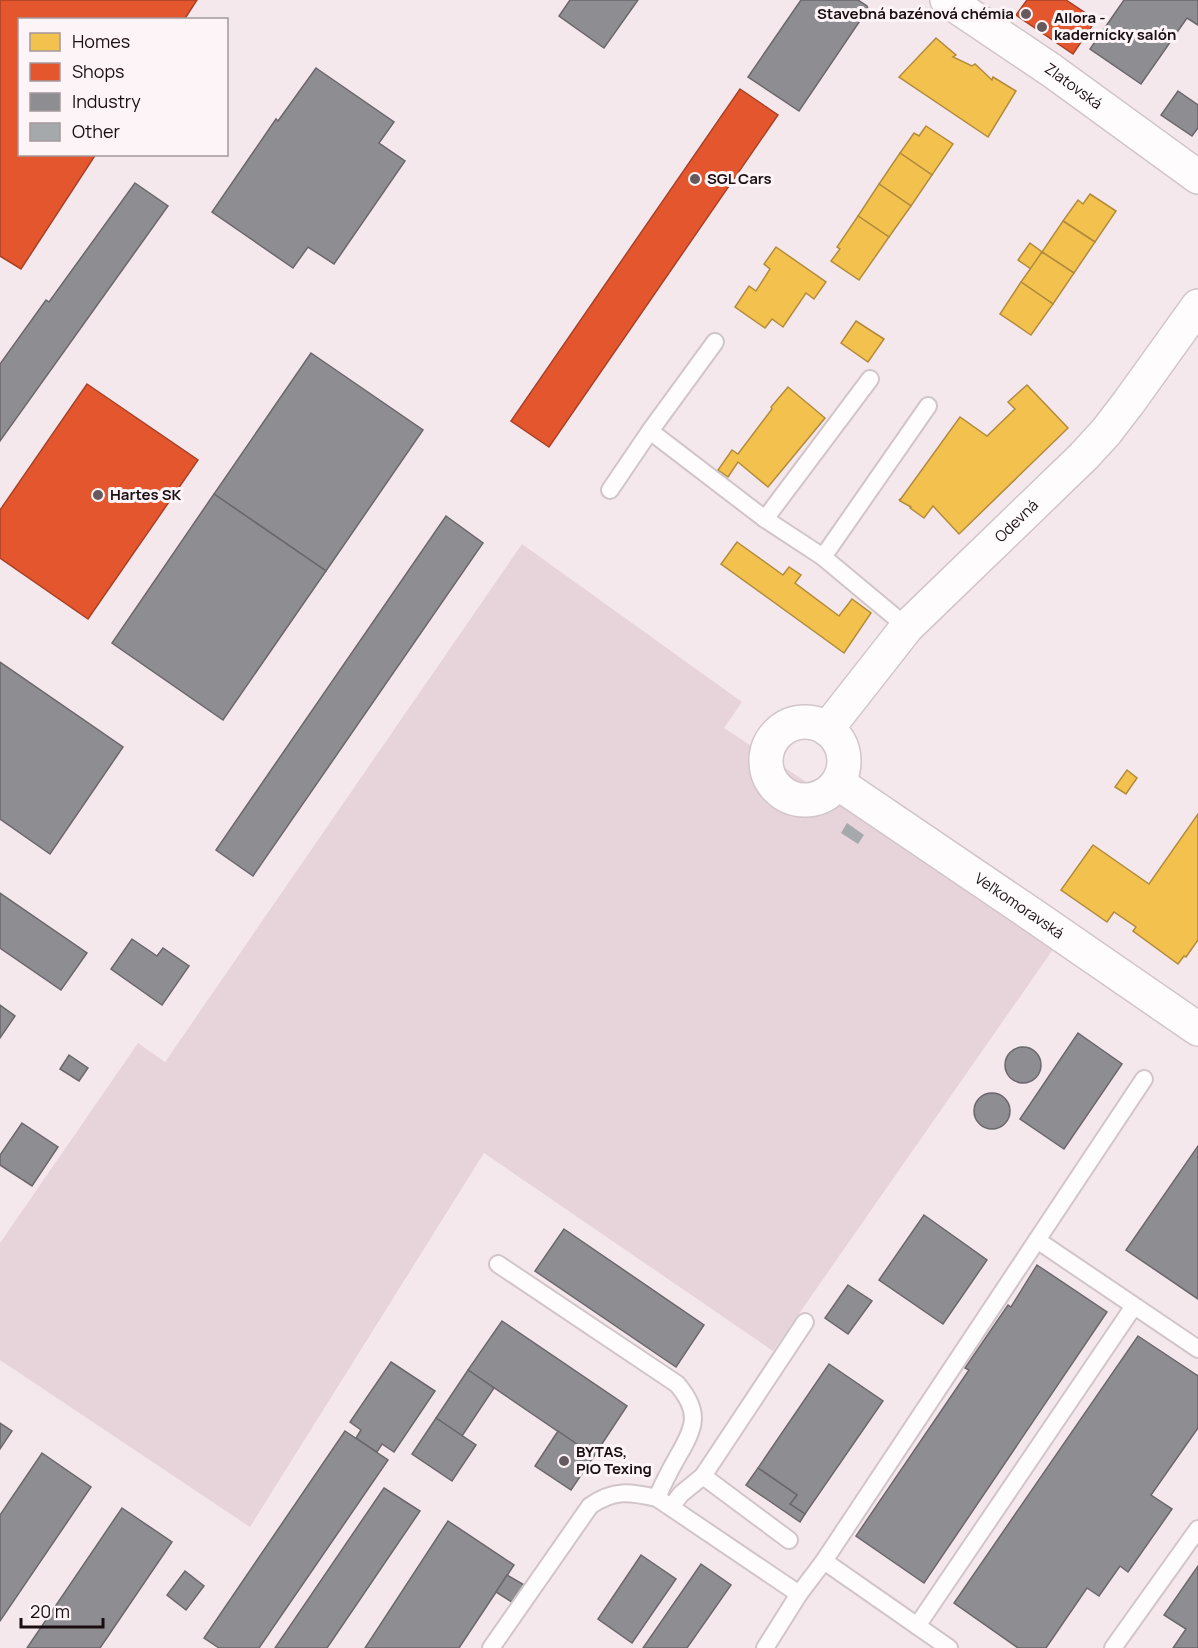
<svg xmlns="http://www.w3.org/2000/svg" width="1198" height="1648" viewBox="0 0 1198 1648" font-family="Manrope,sans-serif">
<rect width="100%" height="100%" fill="#f5e8ec"/>
<polygon fill="#e7d4da" points="522,544 742,702 724,728 1056,945 773,1351 484,1153 250,1527 0,1360 0,1243 138,1043 165,1062"/>
<g fill="#f2c14e" stroke="#b28b3c" stroke-width="1.5">
<polygon points="936,38 956,55 953,57 972,66 975,64 992,80 993,77 1016,91 988,137 899,77"/>
<polygon points="926,126 953,144 932,175 900,153 914,133 919,136"/>
<polygon points="900,153 932,175 911,206 879,184"/>
<polygon points="879,184 911,206 889,237 858,216"/>
<polygon points="1090,194 1116,211 1095,242 1063,221 1078,200 1083,204"/>
<polygon points="858,216 889,237 859,280 831,261 840,249 837,247"/>
<polygon points="1063,221 1095,242 1074,273 1042,252"/>
<polygon points="1030,243 1042,252 1031,269 1018,260"/>
<polygon points="776,247 826,282 814,299 806,293 783,327 772,319 765,328 735,307 749,286 756,291 770,269 764,264"/>
<polygon points="1042,252 1074,273 1053,304 1021,282"/>
<polygon points="1021,282 1053,304 1031,335 1000,314"/>
<polygon points="856,321 884,339 868,362 841,343"/>
<polygon points="1027,385 1068,428 959,534 933,506 924,518 910,508 911,507 900,501 899,499 900,500 960,417 987,436 1015,409 1008,402"/>
<polygon points="788,387 825,418 768,487 738,462 728,477 718,470 732,450 738,454 772,409 771,407"/>
<polygon points="737,542 783,575 789,567 801,575 795,583 839,616 852,599 871,613 844,653 721,564"/>
<polygon points="1127,770 1137,778 1126,794 1115,787"/>
<polygon points="1198,814 1198,940 1186,957 1184,956 1178,964 1133,931 1136,927 1114,912 1107,922 1061,890 1093,845 1149,884"/>
</g>
<g fill="#e4572e" stroke="#a84126" stroke-width="1.5">
<polygon points="0,0 197,0 184,20 20,20 20,154 96,154 21,269 0,256"/>
<polygon points="1027,0 1066,0 1096,20 1073,54 1016,15"/>
<polygon points="740,89 778,115 549,447 511,421"/>
<polygon points="87,384 198,460 88,619 0,558 0,510"/>
</g>
<g fill="#8d8d92" stroke="#6b676c" stroke-width="1.5">
<polygon points="570,0 638,0 604,48 559,16"/>
<polygon points="801,0 858,0 867,6 868,9 799,111 748,77"/>
<polygon points="1124,0 1198,0 1198,25 1187,18 1141,84 1090,49"/>
<polygon points="316,68 394,122 379,143 405,161 334,264 308,247 293,268 212,212 276,119 278,121"/>
<polygon points="1178,91 1198,105 1198,128 1192,136 1161,115"/>
<polygon points="135,183 168,206 0,441 0,364 46,300 49,302"/>
<polygon points="311,353 423,430 326,571 214,494"/>
<polygon points="214,494 326,571 223,720 112,643"/>
<polygon points="446,516 483,543 253,876 216,850"/>
<polygon points="0,662 123,747 50,854 0,819"/>
<polygon points="0,893 87,953 61,990 0,948"/>
<polygon points="132,939 157,956 163,948 189,966 162,1005 111,969"/>
<polygon points="0,1005 15,1016 0,1038"/>
<polygon points="1078,1033 1122,1064 1064,1149 1020,1119"/>
<circle cx="1023" cy="1065" r="18"/>
<polygon points="69,1055 88,1068 79,1081 60,1069"/>
<circle cx="992" cy="1111" r="18"/>
<polygon points="22,1123 58,1147 32,1186 0,1165 0,1155"/>
<polygon points="1198,1146 1198,1299 1126,1250"/>
<polygon points="924,1215 987,1260 943,1324 879,1280"/>
<polygon points="564,1229 704,1325 676,1367 535,1271"/>
<polygon points="1037,1265 1107,1312 924,1583 856,1536 969,1370 965,1368 1008,1305 1011,1307"/>
<polygon points="848,1285 872,1301 848,1334 825,1318"/>
<polygon points="502,1321 627,1406 594,1456 468,1370"/>
<polygon points="1138,1336 1198,1376 1198,1428 1151,1495 1172,1509 1128,1572 1120,1566 1099,1596 1087,1588 1046,1648 1018,1648 954,1603"/>
<polygon points="391,1362 435,1391 394,1452 382,1444 377,1452 356,1438 361,1430 350,1422"/>
<polygon points="829,1364 883,1401 805,1514 790,1504 797,1495 758,1468"/>
<polygon points="468,1370 494,1388 462,1436 436,1418"/>
<polygon points="436,1418 476,1445 452,1481 412,1454"/>
<polygon points="0,1423 12,1431 0,1449"/>
<polygon points="345,1431 388,1460 259,1648 219,1648 204,1638"/>
<polygon points="558,1431 594,1456 571,1490 535,1466"/>
<polygon points="42,1453 91,1487 0,1621 0,1515"/>
<polygon points="758,1468 797,1495 790,1504 805,1514 800,1522 746,1485"/>
<polygon points="384,1488 420,1511 327,1648 275,1648"/>
<polygon points="122,1508 172,1542 100,1648 27,1648"/>
<polygon points="448,1521 514,1565 459,1648 365,1648"/>
<polygon points="641,1555 676,1579 632,1643 598,1619"/>
<polygon points="701,1564 731,1585 687,1648 643,1648"/>
<polygon points="1198,1566 1198,1648 1173,1648 1186,1629 1164,1615"/>
<polygon points="185,1571 204,1586 186,1610 167,1595"/>
<polygon points="507,1575 526,1586 515,1604 496,1592"/>
</g>
<polygon fill="#a6a9ac" points="847,823 864,835 858,844 841,833"/>
<g fill="none" stroke-linecap="round" stroke-linejoin="round">
<defs>
<g id="lane">
<polyline points="650,431 715,342"/>
<polyline points="610,490 650,431 765,519"/>
<polyline points="823,557 765,519 870,379"/>
<polyline points="907,627 823,557 928,406"/>
<polyline points="1037,1240 1144,1079"/>
<path d="M498,1264l179,120c24,28 18,43 1,72 -8,14 -15,27 -21,42"/>
<polyline points="671,1507 681,1494 703,1476"/>
<polyline points="789,1540 703,1476 805,1322"/>
<polyline points="824,1561 1037,1240 1198,1349"/>
<polyline points="917,1626 1134,1306"/>
<path d="M491,1648l99,-142c24,-17 40,-14 67,-8l142,96 25,-33 125,87"/>
<polyline points="765,1648 799,1594"/>
<polyline points="1113,1648 1198,1529"/>
</g>
<g id="street">
<path id="s1" d="M947,0l104,70 147,107"/>
<circle cx="805" cy="761" r="39"/>
<path id="s2" d="M827,729l80,-102 177,-171 22,-24 23,-30 69,-96"/>
<path id="s3" d="M838,783l199,135 161,111"/>
</g>
</defs>
<use href="#lane" stroke="#d2c5c9" stroke-width="20"/>
<use href="#street" stroke="#d2c5c9" stroke-width="36"/>
<use href="#lane" stroke="#fefcfc" stroke-width="16"/>
<use href="#street" stroke="#fefcfc" stroke-width="33"/>
</g>
<g fill="#675a5f" stroke="#fdf4f7" stroke-width="2">
<circle cx="1026" cy="14" r="6"/>
<circle cx="1042" cy="27" r="6"/>
<circle cx="695" cy="179" r="6"/>
<circle cx="98" cy="495" r="6"/>
<circle cx="564" cy="1461" r="6"/>
</g>
<g text-anchor="middle" stroke-width="6" stroke-linejoin="round" paint-order="stroke">
<g font-size="15" font-weight="bold" fill="#1b0e13" stroke="#fdf4f7" text-anchor="start">
<text x="1014" y="19" text-anchor="end">Stavebná bazénová chémia</text>
<text x="1054" y="23">Allora -<tspan x="1054" dy="17">kadernícky salón</tspan></text>
<text x="707" y="184">SGL Cars</text>
<text x="110" y="500">Hartes SK</text>
<text x="576" y="1457">BYTAS,<tspan x="576" dy="17">PIO Texing</tspan></text>
</g>
<g font-size="15" fill="#1b0e13" stroke="#fdf4f7">
<text dy="5" stroke="none"><textPath href="#s1" startOffset="153">Zlatovská</textPath></text>
<text dy="5" stroke="none"><textPath href="#s2" startOffset="282">Odevná</textPath></text>
<text dy="5" stroke="none"><textPath href="#s3" startOffset="219">Veľkomoravská</textPath></text>
</g>
</g>
<rect x="18" y="18" width="210" height="138" fill="#fdf4f7" stroke="#a3989c" stroke-width="1.5"/>
<rect x="30" y="33" width="30" height="18" fill="#f2c14e" stroke="#a3989c" stroke-width="1.5"/>
<text x="72" y="48" font-size="18" fill="#1b0e13">Homes</text>
<rect x="30" y="63" width="30" height="18" fill="#e4572e" stroke="#a3989c" stroke-width="1.5"/>
<text x="72" y="78" font-size="18" fill="#1b0e13">Shops</text>
<rect x="30" y="93" width="30" height="18" fill="#8d8d92" stroke="#a3989c" stroke-width="1.5"/>
<text x="72" y="108" font-size="18" fill="#1b0e13">Industry</text>
<rect x="30" y="123" width="30" height="18" fill="#a6a9ac" stroke="#a3989c" stroke-width="1.5"/>
<text x="72" y="138" font-size="18" fill="#1b0e13">Other</text>
<path d="M21 1618v9h82v-9" fill="none" stroke="#1b0e13" stroke-width="3"/>
<text x="30" y="1618" font-size="18" fill="#1b0e13" stroke="#fdf4f7" stroke-width="4.5" paint-order="stroke">20 m</text>
</svg>
